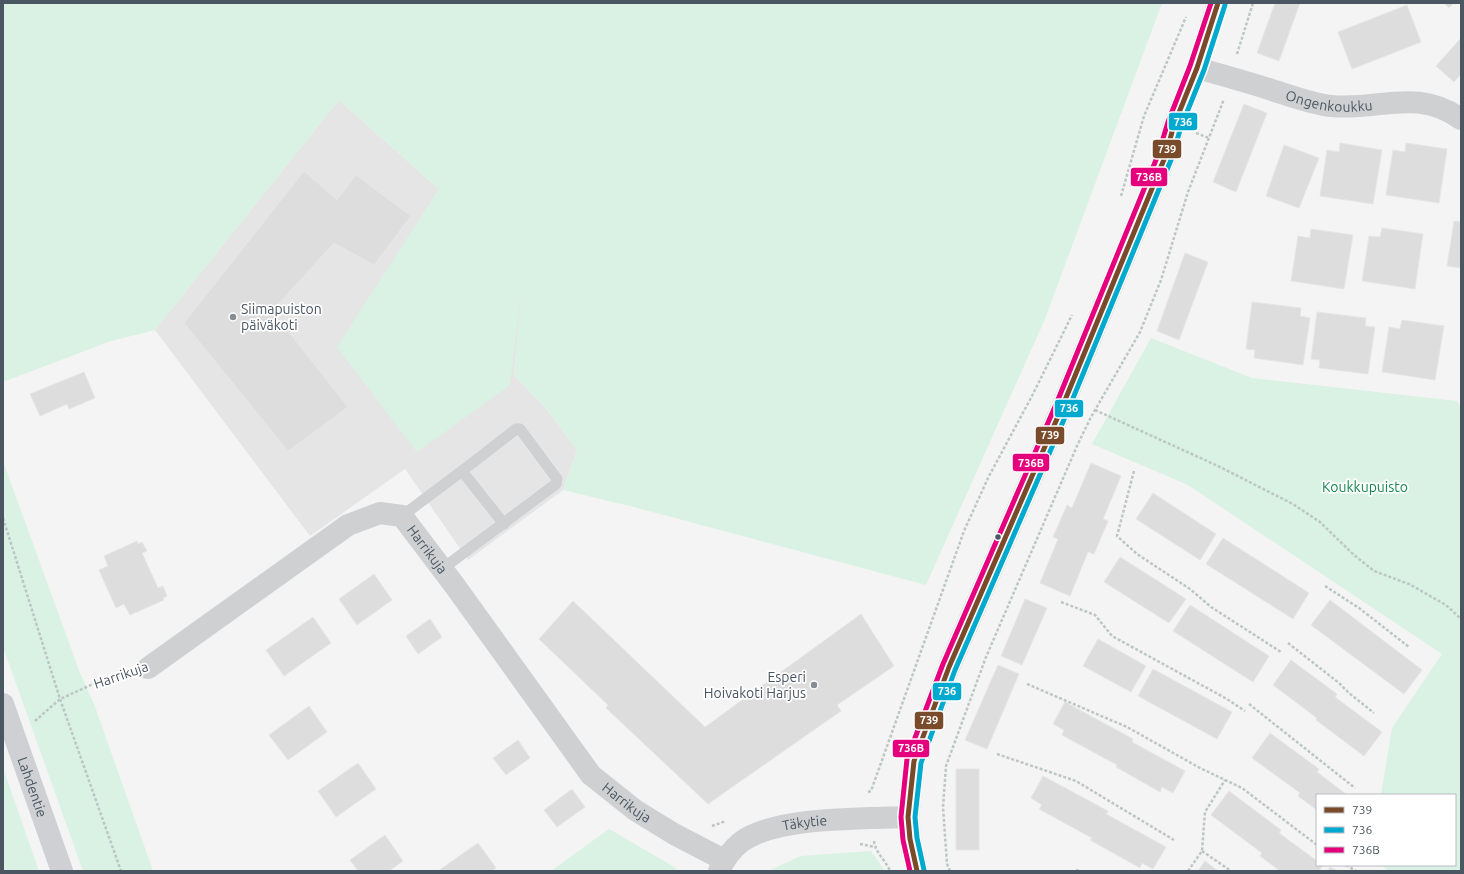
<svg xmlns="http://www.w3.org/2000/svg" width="1464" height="874" viewBox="0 0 1464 874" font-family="Ubuntu,sans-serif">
<rect width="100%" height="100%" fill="#f4f4f4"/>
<polygon fill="#e6e5e6" points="339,100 524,265 514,375 546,408 577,450 563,490 468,560 405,469 310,536 155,330"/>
<g fill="#d9f2e3">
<polygon points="3,3 1162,3 1045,319 926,585 634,507 563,490 577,450 546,408 514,375 521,292 510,385 417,452 337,347 439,189 339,100 155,330 111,341 3,382"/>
<polygon points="1151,338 1252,378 1457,401 1461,408 1461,871 1388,871 1381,865 1455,865 1455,795 1381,795 1392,728 1442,654 1188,485 1092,444"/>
<polygon points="3,461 80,673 94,704 153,871 83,871 3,647"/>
<polygon points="3,768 39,871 3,871"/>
<polygon points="609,829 676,868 676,871 551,871"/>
<polygon points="871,851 885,871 768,871 801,856"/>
</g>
<g fill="#ddddde" stroke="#e5e6e7">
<polygon points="1275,3 1300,3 1279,61 1257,53"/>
<polygon points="1444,3 1454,3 1449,8"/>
<polygon points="1407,5 1421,42 1352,69 1338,32"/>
<polygon points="1461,38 1461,74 1454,82 1436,66"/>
<polygon points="1244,104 1267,113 1236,192 1213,182"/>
<polygon points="1340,143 1382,150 1373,204 1320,196 1327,150 1339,152"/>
<polygon points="1406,143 1447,149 1439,203 1386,195 1393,150 1405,152"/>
<polygon points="1284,145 1319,158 1299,208 1266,196"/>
<polygon points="304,171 337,200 356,175 411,216 374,265 334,243 272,311 348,407 288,451 184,323"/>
<polygon points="1454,221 1461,222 1461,268 1447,266"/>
<polygon points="1382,228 1423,234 1415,289 1362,281 1369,236 1380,237"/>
<polygon points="1311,229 1353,235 1344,289 1291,281 1298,236 1310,238"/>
<polygon points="1185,253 1208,262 1179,340 1157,331"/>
<polygon points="1252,302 1301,308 1300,316 1310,318 1303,365 1254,358 1255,350 1246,349"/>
<polygon points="1317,312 1366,318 1365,326 1375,327 1368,374 1319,368 1320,360 1311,359"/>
<polygon points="1402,320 1444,326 1435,380 1382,372 1389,327 1400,329"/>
<polygon points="84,372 95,398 69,409 67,404 40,416 30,394"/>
<polygon points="1091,463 1121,476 1103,519 1108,521 1094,554 1088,552 1070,596 1040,583 1058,539 1053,537 1067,505 1072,508"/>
<polygon points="1153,493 1216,534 1200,560 1136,519"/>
<polygon points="1223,538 1309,593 1293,619 1206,564"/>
<polygon points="137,541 138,544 142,542 147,551 142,553 158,588 163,586 167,596 163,598 164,600 130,615 124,604 116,608 99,570 108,566 104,556"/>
<polygon points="1120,557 1186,599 1169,623 1104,582"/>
<polygon points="374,574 392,600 357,625 339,599"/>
<polygon points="1025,599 1047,608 1022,665 1001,656"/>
<polygon points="1330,600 1422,670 1404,694 1311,625"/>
<polygon points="573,601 705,727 861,614 894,666 837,705 841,711 708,804 606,708 608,705 539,639"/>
<polygon points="1190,605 1269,656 1253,682 1173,631"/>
<polygon points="313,617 331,643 284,676 266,650"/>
<polygon points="430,619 442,637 418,654 406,636"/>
<polygon points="1098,639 1146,666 1131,692 1083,666"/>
<polygon points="1291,660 1337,694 1335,697 1382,732 1364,756 1316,720 1317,718 1273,685"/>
<polygon points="998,665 1019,674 987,749 965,740"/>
<polygon points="1153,669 1232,712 1217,739 1138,696"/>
<polygon points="1065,702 1133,739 1132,742 1185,771 1173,793 1162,787 1160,792 1116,767 1117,765 1062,735 1064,730 1053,724"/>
<polygon points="309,706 327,732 288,760 269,735"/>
<polygon points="1270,733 1319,769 1317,772 1347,795 1317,795 1317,810 1298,796 1300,793 1252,758"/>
<polygon points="518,740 530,758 506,775 493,758"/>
<polygon points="358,763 376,789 336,817 318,791"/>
<rect x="956" y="769" width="23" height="81"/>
<polygon points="1043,776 1108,811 1106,814 1166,847 1153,869 1142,863 1140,868 1090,840 1092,838 1039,809 1042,805 1031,798"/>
<polygon points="572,789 585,807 557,827 544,810"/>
<polygon points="1229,791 1281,830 1279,833 1317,861 1317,865 1323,865 1319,871 1280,871 1260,856 1262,853 1211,815"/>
<polygon points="385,835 403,861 389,871 358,871 350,860"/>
<polygon points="478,843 496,868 492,871 438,871"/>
<polygon points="1205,861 1218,871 1198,871"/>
<polygon points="1330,867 1338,871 1328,871"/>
</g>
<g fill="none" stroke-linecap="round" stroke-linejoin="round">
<g stroke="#bcc7c4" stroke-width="2.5" stroke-dasharray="3 2" stroke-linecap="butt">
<polyline points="1237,54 1253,3"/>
<polyline points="1196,133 1209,138"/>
<polyline points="1121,196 1144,116 1186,17"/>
<polyline points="1095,410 1218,466 1293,504 1320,522 1354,555 1374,571 1409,584 1446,605 1461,619"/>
<polyline points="1134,471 1117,536 1137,554 1190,589 1211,607 1281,652"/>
<polyline points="3,518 60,699 121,871"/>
<polyline points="1325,586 1359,608 1409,647"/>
<polyline points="1061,602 1095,615 1112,636 1227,699 1245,711"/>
<polyline points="1288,643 1339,683 1349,693 1374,713"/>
<polyline points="1027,684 1127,727 1200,768 1242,788 1317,845"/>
<polyline points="1249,704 1355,788"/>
<polyline points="35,721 60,699 102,680 125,674"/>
<polyline points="997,754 1076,781 1174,840"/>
<polyline points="868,792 871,791 964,531 988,478 1033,394 1072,315"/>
<polyline points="712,826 726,821"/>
<path d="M874,841c1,11 12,20 16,30"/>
<polyline points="860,844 875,847"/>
<polyline points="1202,851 1231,871"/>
<polyline points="1346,865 1356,871"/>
<polyline points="1076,870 1079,871"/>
<polyline points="950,871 947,864 943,807 946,766 986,657 1077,446 1091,417 1140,332 1161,280 1188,192 1224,99"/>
<polyline points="1188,871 1202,851 1205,812 1225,780"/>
</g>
<g stroke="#ced0d2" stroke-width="11">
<polyline points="402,516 462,471 504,524"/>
<polyline points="442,569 556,484 557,479 520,429 516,429 462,471"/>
</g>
<g stroke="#ced0d2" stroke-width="22">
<path id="s1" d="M1197,68c25,7 50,14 75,22 19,6 40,14 59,16 48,5 85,-19 130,13"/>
<path id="s2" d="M148,668l200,-143 32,-12 22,3 53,70 136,189 44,35 39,24 50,26"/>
<path id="s3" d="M719,871c5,-11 12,-21 22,-29 35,-26 123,-23 167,-25"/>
</g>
<polyline stroke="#ced0d2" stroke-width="22" points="917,871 910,839 908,817 914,761 949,667 1063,405 1165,157 1174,125 1197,68 1218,3"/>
<path stroke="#ced0d4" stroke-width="22" id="s4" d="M3,704l59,167"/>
<defs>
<polyline id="bus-1" points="917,871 910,839 908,817 914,761 949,667 1063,405 1165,157 1174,125 1197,68 1218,3"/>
<polyline id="bus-2" points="924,870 917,838 915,817 921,763 955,670 1069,408 1171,160 1181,127 1204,70 1225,5"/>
<polyline id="bus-3" points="910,871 903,840 901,817 907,759 943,664 1057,402 1158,155 1168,122 1190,66 1211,3"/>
</defs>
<use href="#bus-1" stroke="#fff" stroke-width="8"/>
<use href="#bus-2" stroke="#fff" stroke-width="8"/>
<use href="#bus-3" stroke="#fff" stroke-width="8"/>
<use href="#bus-1" stroke="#7a4b2a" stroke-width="5"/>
<use href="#bus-2" stroke="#00a9ce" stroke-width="5"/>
<use href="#bus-3" stroke="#e5007d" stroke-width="5"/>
</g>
<g fill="#868d94" stroke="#fff" stroke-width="1.5">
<circle cx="233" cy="317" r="4"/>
<circle cx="814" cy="685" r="4"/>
</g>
<circle fill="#4a5661" stroke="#fff" stroke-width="1.5" cx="998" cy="537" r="3.5"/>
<g text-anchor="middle" stroke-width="3.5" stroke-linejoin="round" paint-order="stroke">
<g font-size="14" fill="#4a5661" stroke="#fff">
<text dy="5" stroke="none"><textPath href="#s1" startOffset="137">Ongenkoukku</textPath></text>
<text dy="5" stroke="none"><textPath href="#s2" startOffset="344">Harrikuja</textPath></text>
<text transform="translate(121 675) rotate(-19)" y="5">Harrikuja</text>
<text dy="5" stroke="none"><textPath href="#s4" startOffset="88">Lahdentie</textPath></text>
<text dy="5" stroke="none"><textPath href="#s2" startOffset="668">Harrikuja</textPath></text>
<text dy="5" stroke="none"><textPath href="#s3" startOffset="104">Täkytie</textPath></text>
</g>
<g font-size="14" fill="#4a5661" stroke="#fff" text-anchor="start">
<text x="241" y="314">Siimapuiston<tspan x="241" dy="16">päiväkoti</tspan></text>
<text x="806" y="682" text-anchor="end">Esperi<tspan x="806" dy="16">Hoivakoti Harjus</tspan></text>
</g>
<g font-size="14" fill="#17864f" stroke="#fff">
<text x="1365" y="492">Koukkupuisto</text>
</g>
</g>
<g stroke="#fff" stroke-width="1.5">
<rect x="1168" y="112" width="30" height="19" rx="4" fill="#00a9ce"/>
<rect x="1152" y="139" width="30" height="20" rx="4" fill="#7a4b2a"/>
<rect x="1130" y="167" width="38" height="20" rx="4" fill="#e5007d"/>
<rect x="1054" y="399" width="30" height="19" rx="4" fill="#00a9ce"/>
<rect x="1035" y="426" width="30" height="19" rx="4" fill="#7a4b2a"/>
<rect x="1012" y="453" width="38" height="19" rx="4" fill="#e5007d"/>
<rect x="932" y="682" width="30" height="19" rx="4" fill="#00a9ce"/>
<rect x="914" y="711" width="30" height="19" rx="4" fill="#7a4b2a"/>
<rect x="892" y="739" width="38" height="19" rx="4" fill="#e5007d"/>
</g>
<g font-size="11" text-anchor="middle" font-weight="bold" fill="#fff">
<text x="1183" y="126">736</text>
<text x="1167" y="153">739</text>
<text x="1149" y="181">736B</text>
<text x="1069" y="412">736</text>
<text x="1050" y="439">739</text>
<text x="1031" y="467">736B</text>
<text x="947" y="695">736</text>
<text x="929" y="724">739</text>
<text x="911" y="752">736B</text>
</g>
<rect width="1464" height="874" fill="none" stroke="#4a5661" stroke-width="8"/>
<rect x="1316" y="794" width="140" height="72" fill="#ffffff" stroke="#b7bbc0"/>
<rect x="1324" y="807" width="20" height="6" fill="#7a4b2a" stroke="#b7bbc0"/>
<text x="1352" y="814" font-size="12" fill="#4a5661">739</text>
<rect x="1324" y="827" width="20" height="6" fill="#00a9ce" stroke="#b7bbc0"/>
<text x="1352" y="834" font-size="12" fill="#4a5661">736</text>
<rect x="1324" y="847" width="20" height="6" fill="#e5007d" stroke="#b7bbc0"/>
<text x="1352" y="854" font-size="12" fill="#4a5661">736B</text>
</svg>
